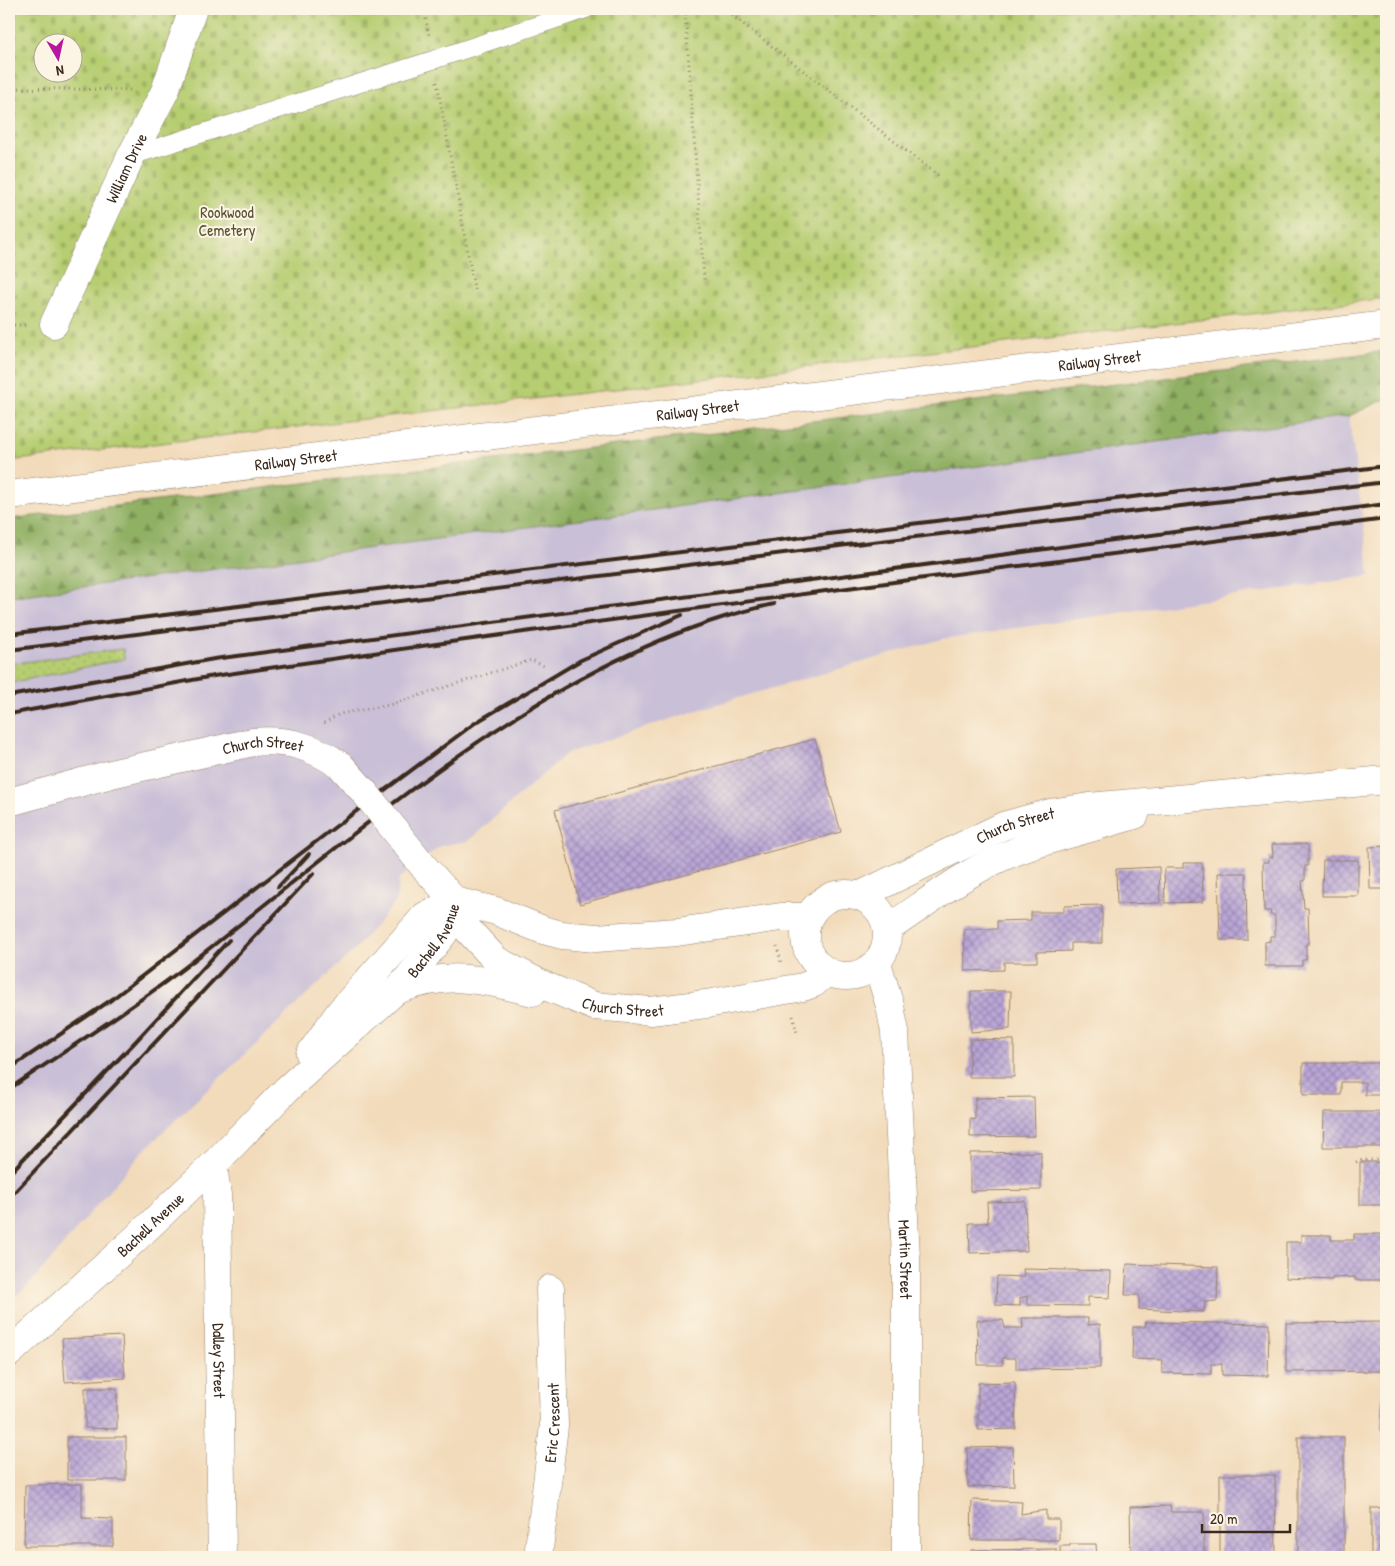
<svg xmlns="http://www.w3.org/2000/svg" width="1395" height="1566" viewBox="0 0 1395 1566" font-family="'Patrick Hand',sans-serif">
<defs>
<pattern id="grass-dots" width="8" height="8" patternUnits="userSpaceOnUse" patternTransform="scale(1.25)"><rect width="8" height="8" fill="#b6cd71"/><path d="M2 2h.1M6 6h.1" fill="none" stroke="#9db061" stroke-width="1.8" stroke-linecap="round"/></pattern>
<pattern id="forest-firs" width="22" height="20" patternUnits="userSpaceOnUse" patternTransform="scale(1.25)"><rect width="22" height="20" fill="#90b063"/><path d="M5 1l3.5 6h-7zM16 11l3.5 6h-7z" fill="#778f51"/></pattern>
<pattern id="cemetery-stones" width="16" height="16" patternUnits="userSpaceOnUse" patternTransform="scale(1.25)"><rect width="16" height="16" fill="#b6cd71"/><path d="M2 7V4a2 2 0 0 1 4 0v3zM10 15v-3a2 2 0 0 1 4 0v3z" fill="#9db061"/></pattern>
<pattern id="building-cross-hatch" width="8" height="8" patternUnits="userSpaceOnUse" patternTransform="scale(1.25)"><rect width="8" height="8" fill="#baa6d7"/><path d="M0 0l8 8M0 8l8-8" fill="none" stroke="#9887ae"/></pattern>
</defs>
<rect width="100%" height="100%" fill="#fcf5e5"/>
<filter id="ink" filterUnits="userSpaceOnUse"><feTurbulence type="fractalNoise" baseFrequency=".02" numOctaves="2"/><feDisplacementMap in="SourceGraphic" scale="10" xChannelSelector="R" yChannelSelector="G"/><feConvolveMatrix kernelMatrix="1 2 1 2 8 2 1 2 1" color-interpolation-filters="sRGB"/></filter>
<filter id="wash" filterUnits="userSpaceOnUse"><feTurbulence type="fractalNoise" baseFrequency=".0096" numOctaves="4" result="noise"/><feDisplacementMap in="SourceGraphic" scale="20" xChannelSelector="R" yChannelSelector="G"/><feGaussianBlur stdDeviation="1.12" result="paint"/><feColorMatrix in="noise" values="0 0 0 0 0 0 0 0 0 0 0 0 0 0 0 0 0 1.4 0 .05"/><feComposite in="paint" operator="in"/></filter>
<g filter="url(#wash)">
<rect width="100%" height="100%" fill="#f2dbbb"/>
<polygon fill="#c9bfd7" points="1349,416 1370,576 942,639 707,707 567,753 468,841 440,846 399,879 396,902 355,949 141,1153 29,1285 9,1301 9,593"/>
<polygon fill="url(#grass-dots)" stroke="#787c48" points="123,649 124,659 9,683 9,664"/>
<polygon fill="url(#forest-firs)" stroke="#666d40" points="1386,351 1386,399 1349,416 9,597 9,519"/>
<path fill="url(#cemetery-stones)" stroke="#787c48" fill-rule="evenodd" d="M9,9h1377v289l-1377,163zM42,42h30v30h-30z"/>
<g id="blocks">
<g fill="url(#building-cross-hatch)">
<polygon points="815,739 841,832 580,904 555,810"/>
<polygon points="1272,844 1306,844 1308,846 1308,866 1305,866 1305,881 1302,881 1304,908 1308,908 1309,944 1306,944 1306,960 1302,960 1302,966 1265,966 1265,942 1270,941 1270,936 1275,936 1275,915 1270,915 1271,911 1264,911 1263,862 1269,862 1269,857 1273,857"/>
<polygon points="1386,846 1386,889 1370,889 1369,847"/>
<polygon points="1323,860 1358,860 1358,896 1322,896"/>
<polygon points="1183,863 1202,863 1203,902 1165,903 1164,868 1183,868"/>
<polygon points="1159,867 1160,903 1117,904 1116,869"/>
<polygon points="1218,873 1246,873 1247,940 1220,940"/>
<polygon points="1102,905 1102,943 1071,943 1071,951 1037,952 1037,962 1004,962 1004,970 965,971 964,929 997,929 997,921 1031,920 1031,912 1064,912 1064,906"/>
<polygon points="971,991 1011,991 1010,1029 971,1032"/>
<polygon points="970,1039 1014,1040 1014,1077 969,1077"/>
<polygon points="1303,1063 1386,1063 1386,1095 1365,1095 1365,1082 1341,1082 1341,1095 1303,1095"/>
<polygon points="1034,1097 1035,1136 970,1137 970,1119 975,1120 975,1098"/>
<polygon points="1324,1112 1386,1112 1386,1147 1323,1147"/>
<polygon points="1041,1152 1041,1190 970,1191 970,1153"/>
<rect x="1360" y="1162" width="26" height="43"/>
<polygon points="1025,1201 1027,1251 970,1253 969,1223 988,1223 987,1202"/>
<polygon points="1354,1234 1385,1234 1386,1280 1355,1280 1355,1277 1332,1278 1332,1280 1286,1278 1286,1242 1301,1242 1301,1235 1331,1235 1331,1240 1354,1240"/>
<polygon points="1127,1264 1218,1267 1217,1301 1205,1302 1204,1312 1139,1309 1139,1295 1125,1295"/>
<polygon points="1023,1269 1111,1271 1110,1298 1088,1297 1088,1306 1027,1305 1027,1296 1020,1298 1020,1306 996,1305 997,1276 1024,1277"/>
<polygon points="1022,1318 1088,1318 1088,1325 1100,1324 1100,1368 1016,1369 1016,1358 1003,1358 1002,1365 978,1365 977,1320 1003,1320 1005,1328 1023,1328"/>
<polygon points="1146,1322 1269,1324 1268,1376 1222,1375 1222,1364 1211,1364 1211,1374 1162,1373 1163,1360 1132,1359 1133,1327 1145,1327"/>
<polygon points="1386,1322 1386,1371 1286,1372 1286,1323"/>
<polygon points="122,1336 125,1378 65,1382 62,1339"/>
<polygon points="1015,1382 1016,1429 978,1430 978,1383"/>
<polygon points="1383,1385 1386,1385 1386,1432 1382,1431"/>
<polygon points="85,1388 117,1388 117,1429 85,1428"/>
<rect x="67" y="1437" width="59" height="43"/>
<rect x="1298" y="1437" width="46" height="120"/>
<polygon points="1013,1447 1014,1486 968,1487 967,1448"/>
<polygon points="1220,1475 1275,1475 1276,1557 1220,1557"/>
<polygon points="82,1484 82,1518 113,1519 113,1546 24,1546 25,1485"/>
<polygon points="972,1500 1022,1502 1021,1514 1046,1510 1046,1519 1059,1519 1059,1540 971,1540"/>
<polygon points="1170,1506 1171,1512 1204,1512 1204,1557 1131,1557 1130,1507"/>
<rect x="1371" y="1508" width="15" height="49"/>
<polygon points="1070,1544 1096,1544 1097,1557 1060,1557 1060,1546 1070,1546"/>
<polygon points="1056,1549 1056,1557 971,1557 971,1550"/>
</g>
</g>
</g>
<g filter="url(#ink)">
<use href="#blocks" fill-opacity="0" stroke="#96826c" stroke-width="1"/>
<g fill="none" stroke-linecap="round" stroke-linejoin="round">
<defs>
<polyline id="service" points="131,156 433,60 586,9"/>
<g id="minor">
<path id="s1" d="M54,324l77,-168 34,-65 28,-82"/>
<path id="s2" d="M877,963l13,43 5,26 11,226v299"/>
<path id="s3" d="M213,1165l4,30 5,362"/>
<path id="s4" d="M538,1557l16,-131 -4,-137"/>
</g>
<g id="secondary">
<path id="s5" d="M9,495l1377,-170"/>
<path id="s6" d="M9,802l106,-29 138,-31c34,-3 60,4 88,24"/>
<path id="s7" d="M424,867l31,34 13,29 28,30 47,25 51,21 57,5 55,-7 97,-17 11,-4 13,-11"/>
<circle cx="846" cy="935" r="41"/>
<path id="s8" d="M859,896l144,-70 47,-13 39,-6 297,-27"/>
<polyline points="455,901 496,911 543,930 562,935 596,938 677,932 781,917 809,917"/>
<path d="M887,929c37,-24 73,-53 113,-71 43,-19 90,-29 135,-43"/>
<path d="M397,990c53,-20 82,-11 136,2"/>
<polyline points="310,1054 339,1013 425,916 455,901"/>
<path id="s9" d="M9,1353l124,-112 80,-76 74,-76 118,-107 39,-49 11,-32"/>
</g>
</defs>
<use href="#service" stroke="#96826c" stroke-width="19"/>
<use href="#minor" stroke="#96826c" stroke-width="29"/>
<use href="#secondary" stroke="#96826c" stroke-width="29"/>
<g stroke="#96826c" stroke-width="3" stroke-dasharray="1 4" stroke-linecap="butt">
<polyline points="424,9 429,36"/>
<polyline points="685,9 704,280"/>
<polyline points="724,9 940,177"/>
<polyline points="437,82 475,293"/>
<polyline points="9,88 133,90"/>
<polyline points="9,325 26,325"/>
<polyline points="324,723 340,714 389,705 532,660 544,666"/>
<polyline points="777,946 781,962"/>
<polyline points="793,1016 797,1033"/>
<polyline points="1356,1162 1362,1160 1386,1160"/>
</g>
<use href="#service" stroke="#fff" stroke-width="18"/>
<use href="#minor" stroke="#fff" stroke-width="28"/>
<use href="#secondary" stroke="#fff" stroke-width="28"/>
<g stroke="#3b2a1e" stroke-width="4">
<polyline points="9,634 1386,466"/>
<polyline points="9,650 847,545 1386,482"/>
<polyline points="9,696 214,659 1386,504"/>
<polyline points="9,714 214,676 436,644 855,587 1386,519"/>
<polyline points="278,887 309,854"/>
<polyline points="9,1069 111,1000 335,827 475,723 581,660 682,615"/>
<path d="M9,1089c63,-43 128,-84 188,-131 172,-133 359,-307 577,-354"/>
<polyline points="9,1174 136,1041 229,940"/>
<polyline points="9,1198 314,873"/>
</g>
<defs>
<polyline id="secondary-bridge" points="341,766 366,794 424,867"/>
</defs>
<use href="#secondary-bridge" stroke="#96826c" stroke-width="29" stroke-linecap="butt"/>
<use href="#secondary-bridge" stroke="#fff" stroke-width="28"/>
</g>
</g>
<g text-anchor="middle" stroke-width="4" stroke-linejoin="round" paint-order="stroke">
<g font-size="16" fill="#3b2a1e" stroke="#fcf5e5">
<text dy="6" stroke="none"><textPath href="#s1" startOffset="172">William Drive</textPath></text>
<text dy="6" stroke="none"><textPath href="#s5" startOffset="1099">Railway Street</textPath></text>
<text dy="6" stroke="none"><textPath href="#s5" startOffset="694">Railway Street</textPath></text>
<text dy="6" stroke="none"><textPath href="#s5" startOffset="289">Railway Street</textPath></text>
<text dy="6" stroke="none"><textPath href="#s6" startOffset="261">Church Street</textPath></text>
<text dy="6" stroke="none"><textPath href="#s8" startOffset="172">Church Street</textPath></text>
<text dy="6" stroke="none"><textPath href="#s9" startOffset="594">Bachell Avenue</textPath></text>
<text dy="6" stroke="none"><textPath href="#s7" startOffset="256">Church Street</textPath></text>
<text dy="6" stroke="none"><textPath href="#s9" startOffset="191">Bachell Avenue</textPath></text>
<text dy="6" stroke="none"><textPath href="#s2" startOffset="299">Martin Street</textPath></text>
<text dy="6" stroke="none"><textPath href="#s3" startOffset="196">Dalley Street</textPath></text>
<text dy="6" stroke="none"><textPath href="#s4" startOffset="135">Eric Crescent</textPath></text>
</g>
<g font-size="16" fill="#5a5333" stroke="#fcf5e5">
<text x="227" y="218">Rookwood<tspan x="227" dy="18">Cemetery</tspan></text>
</g>
</g>
<rect width="1395" height="1566" fill="none" stroke="#fcf5e5" stroke-width="30"/>
<g transform="translate(58 58) rotate(171)"><circle r="24" fill="#fcf5e5" stroke="#afa495"/>
<path d="M0-4L9 19L0 12L-9 19Z" fill="#b5179e"/>
<text y="-8" font-size="14" font-weight="bold" text-anchor="middle" fill="#3b2a1e">N</text>
</g>
<path d="M1202 1524v8h88v-8" fill="none" stroke="#3b2a1e" stroke-width="2.5"/>
<text x="1210" y="1524" font-size="15" fill="#3b2a1e" stroke="#fcf5e5" stroke-width="4" paint-order="stroke">20 m</text>
</svg>
